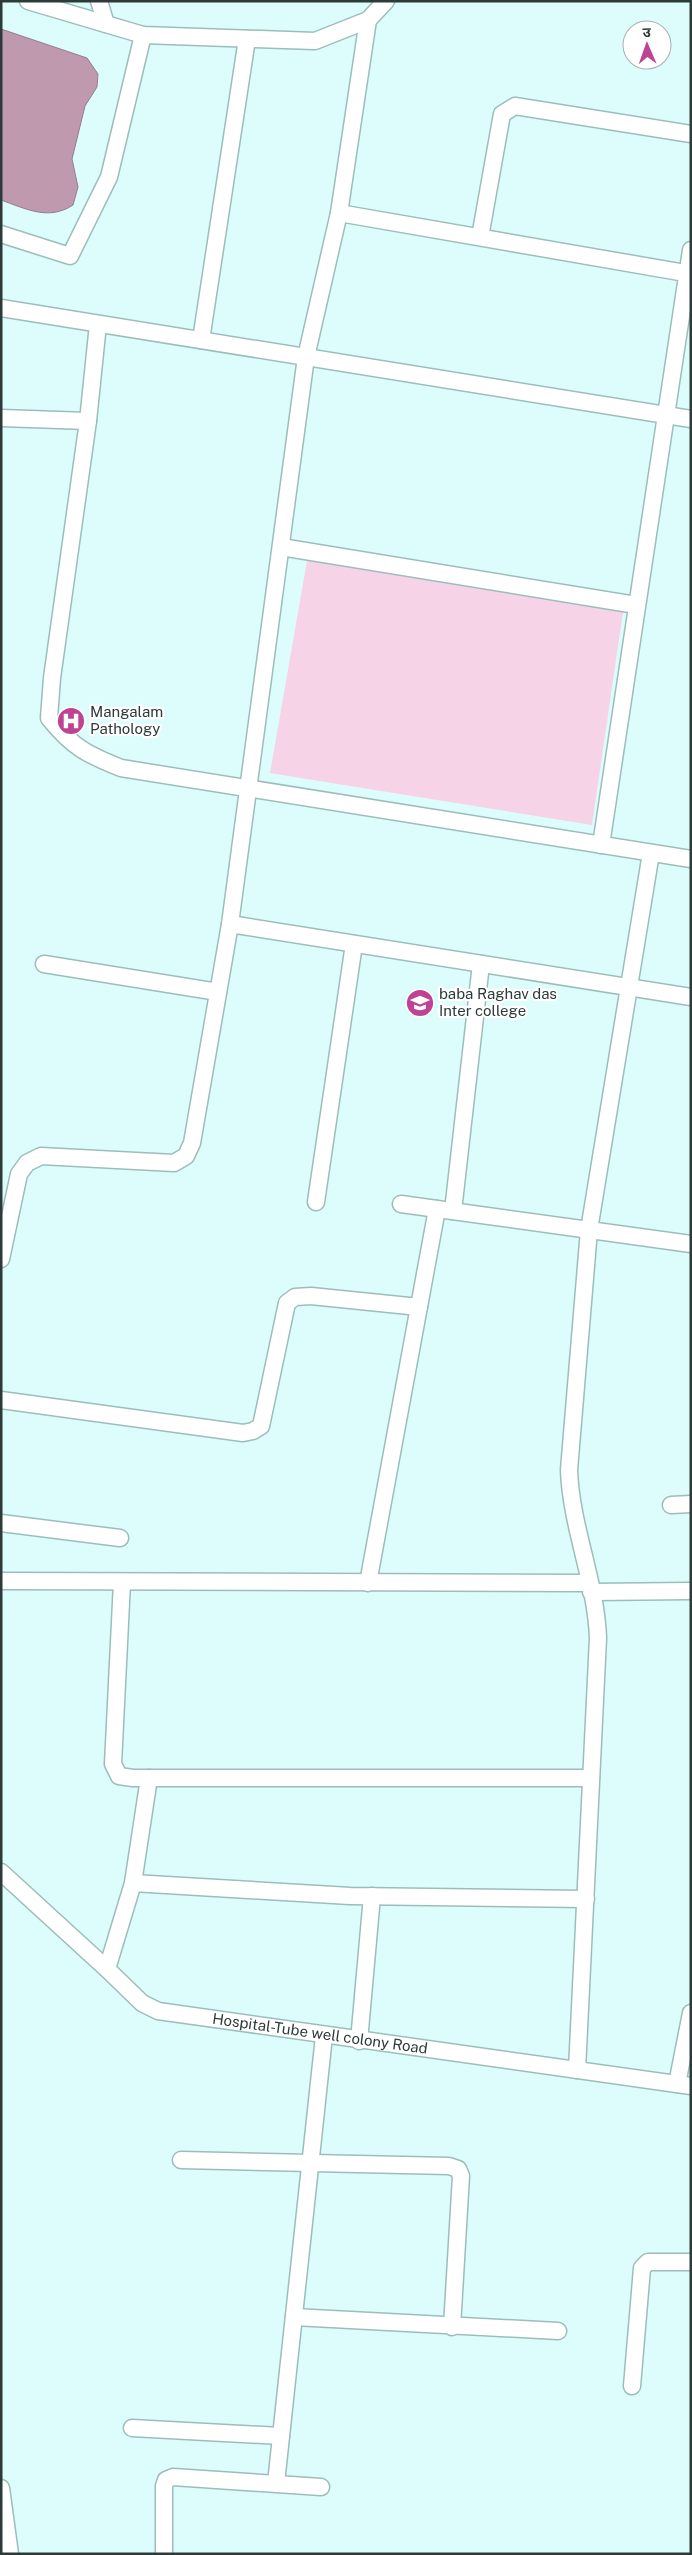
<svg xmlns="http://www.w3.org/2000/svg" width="692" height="2555" viewBox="0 0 692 2555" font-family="'Public Sans','Noto Sans Devanagari',sans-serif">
<rect width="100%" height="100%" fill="#dcfdfb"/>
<polygon fill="#f7d3e7" points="308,555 624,605 592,825 270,773"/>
<path fill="#bf9aaf" stroke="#937d8c" d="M1,29l86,29 11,16 -1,13 -12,19 -13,53 6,28 -5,18c-24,16 -47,4 -72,-5z"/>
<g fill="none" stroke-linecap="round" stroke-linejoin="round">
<defs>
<g id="street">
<polyline points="28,1 143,35 315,41 368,20 386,1"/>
<polyline points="99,1 106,24"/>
<polyline points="339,213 691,274"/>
<polyline points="1,234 70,256 109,177 143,35"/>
<polyline points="480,237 502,114 515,106 691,134"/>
<polyline points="1,308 691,419"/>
<path d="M98,324l-10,97 -36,257 -3,40c23,29 39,37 72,50l570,91"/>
<polyline points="201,340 247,39"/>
<polyline points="1,418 88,421"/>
<polyline points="281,547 636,605"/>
<polyline points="601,845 691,250"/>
<polyline points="230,924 691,997"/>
<polyline points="44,964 218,992"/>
<polyline points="316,1202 354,944"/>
<polyline points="401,1204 691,1244"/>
<polyline points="453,1211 481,964"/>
<polyline points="1,1259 19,1174 27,1163 41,1156 174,1163 186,1156 192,1143 230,924 306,357 339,213 368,20"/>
<polyline points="1,1400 243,1433 253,1431 261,1426 287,1303 295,1297 311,1296 419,1307"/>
<polyline points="671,1505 691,1504"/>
<polyline points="1,1523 120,1538"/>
<polyline points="1,1581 589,1583"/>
<polyline points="122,1582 113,1764 119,1776 133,1778 591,1778"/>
<polyline points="368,1583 437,1209"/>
<polyline points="591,1592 691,1591"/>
<path id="s1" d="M1,1872l106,97 35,34 16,8 533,75"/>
<polyline points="133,1883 350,1896 586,1899"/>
<polyline points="107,1969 133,1883 149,1778"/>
<polyline points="359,2041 372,1896"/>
<path d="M577,2070l21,-432c-2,-57 -27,-111 -29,-168l20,-240 62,-377"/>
<polyline points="677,2084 691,2013"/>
<polyline points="181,2160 449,2166 458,2169 461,2176 452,2327"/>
<polyline points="294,2317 558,2331"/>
<polyline points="632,2386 642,2268 648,2262 691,2262"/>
<polyline points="132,2428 281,2436"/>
<polyline points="276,2483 324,2036"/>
<polyline points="1,2488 10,2554"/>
<polyline points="164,2554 164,2486 166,2480 173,2477 321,2487"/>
</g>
</defs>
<use href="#street" stroke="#9dbdbb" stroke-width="19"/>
<use href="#street" stroke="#fff" stroke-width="16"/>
</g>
<defs>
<symbol id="hospital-disc" viewBox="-11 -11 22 22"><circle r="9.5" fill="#be4395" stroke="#fff"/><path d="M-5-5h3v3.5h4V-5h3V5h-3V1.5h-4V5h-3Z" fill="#fff"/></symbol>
<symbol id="university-disc" viewBox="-11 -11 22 22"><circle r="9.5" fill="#be4395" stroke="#fff"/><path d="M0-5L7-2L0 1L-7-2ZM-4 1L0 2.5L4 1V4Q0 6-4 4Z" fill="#fff"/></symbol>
</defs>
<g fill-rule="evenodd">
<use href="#hospital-disc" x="55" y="705" width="32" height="32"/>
<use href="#university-disc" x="404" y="987" width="32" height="32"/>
</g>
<g text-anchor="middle" stroke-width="4.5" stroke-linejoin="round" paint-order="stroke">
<g font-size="15" fill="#2d3a3a" stroke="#fff" text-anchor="start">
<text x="90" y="717">Mangalam<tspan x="90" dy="17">Pathology</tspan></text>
<text x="439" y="999">baba Raghav das<tspan x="439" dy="17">Inter college</tspan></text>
</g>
<g font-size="15" fill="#2d3a3a" stroke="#fff">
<text dy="5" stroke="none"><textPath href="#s1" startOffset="374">Hospital-Tube well colony Road</textPath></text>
</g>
</g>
<rect width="692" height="2555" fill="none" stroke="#2d3a3a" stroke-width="5"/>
<g transform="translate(647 45) rotate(358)"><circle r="24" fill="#ffffff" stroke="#abb0b0"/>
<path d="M0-4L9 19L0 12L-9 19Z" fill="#be4395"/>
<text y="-8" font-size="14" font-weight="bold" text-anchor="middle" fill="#2d3a3a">उ</text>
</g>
</svg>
